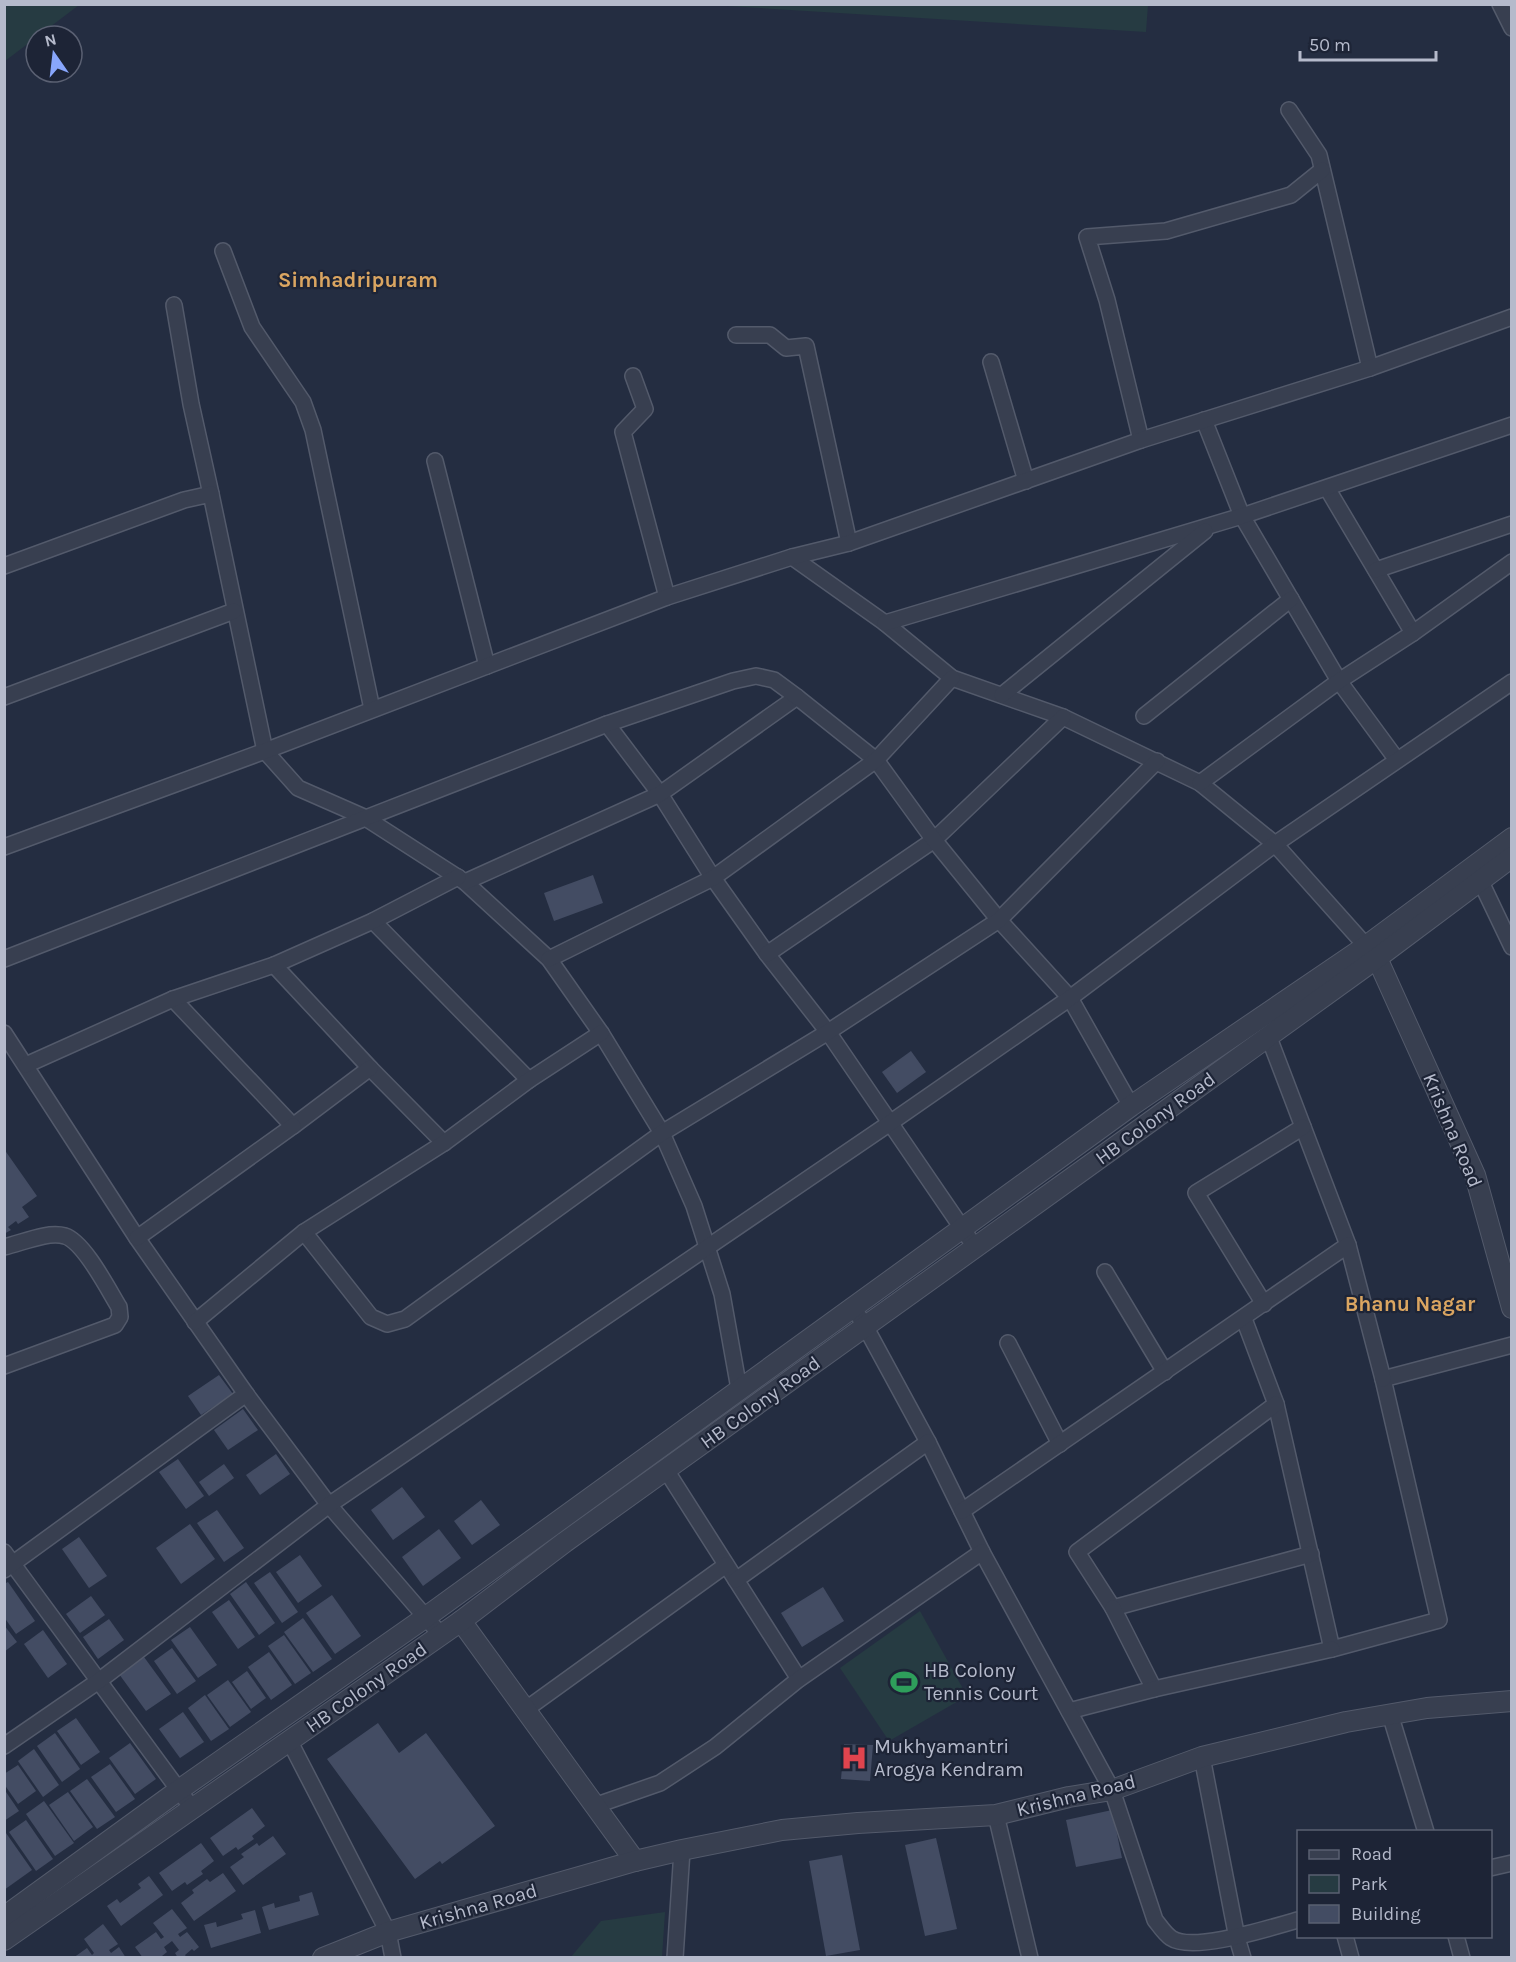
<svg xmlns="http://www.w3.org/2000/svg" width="1516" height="1962" viewBox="0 0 1516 1962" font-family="Karla,sans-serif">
<rect width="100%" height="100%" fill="#242d41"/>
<g fill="#263b42">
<polygon points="5,4 79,4 79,5 5,61"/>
<polygon points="711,5 1148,4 1148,5 1146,32"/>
<polygon points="920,1611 967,1696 889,1741 840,1668"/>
<polygon points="665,1912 662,1957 571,1957 601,1921"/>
</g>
<g fill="#434c63">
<polygon points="593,875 603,903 554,921 544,893"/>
<polygon points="911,1051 926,1072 897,1093 882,1072"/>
<polygon points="4,1149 37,1196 22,1207 29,1217 18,1224 16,1221 8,1227 11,1230 4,1234"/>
<polygon points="219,1375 233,1394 201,1415 188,1396"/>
<polygon points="243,1409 258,1430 228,1450 214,1430"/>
<polygon points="276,1454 290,1474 260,1495 246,1475"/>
<polygon points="178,1459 204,1496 186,1509 159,1472"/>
<polygon points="224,1464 234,1478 209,1496 199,1482"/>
<polygon points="402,1487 425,1517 393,1540 371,1510"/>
<polygon points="481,1500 500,1525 472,1545 454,1521"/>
<polygon points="217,1510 244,1548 224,1562 197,1523"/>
<polygon points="190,1524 215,1559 181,1584 156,1548"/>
<polygon points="439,1529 461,1558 423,1586 402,1557"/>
<polygon points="79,1537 107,1576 89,1588 62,1549"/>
<polygon points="300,1555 322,1586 298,1603 276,1572"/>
<polygon points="270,1572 298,1612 282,1623 254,1583"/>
<polygon points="8,1582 35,1621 16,1634 4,1617 4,1584"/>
<polygon points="246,1582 275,1623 259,1635 230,1594"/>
<polygon points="823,1587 844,1621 802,1647 781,1613"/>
<polygon points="332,1595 361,1636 335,1654 306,1613"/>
<polygon points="91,1596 105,1615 80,1633 66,1614"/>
<polygon points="229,1600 255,1637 238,1649 212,1612"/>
<polygon points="303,1618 332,1659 313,1672 284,1632"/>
<polygon points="109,1619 124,1640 98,1659 83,1637"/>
<polygon points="4,1625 17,1642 4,1652"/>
<polygon points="190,1627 217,1665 198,1678 171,1640"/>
<polygon points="43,1630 67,1664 48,1678 24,1644"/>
<polygon points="284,1635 311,1673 295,1684 268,1646"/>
<polygon points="172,1648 196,1681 177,1694 154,1661"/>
<polygon points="269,1652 292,1685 271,1700 248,1667"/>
<polygon points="144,1657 171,1694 146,1711 119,1674"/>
<polygon points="247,1671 266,1698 251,1709 232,1682"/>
<polygon points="228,1680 251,1712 230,1727 207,1695"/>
<polygon points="205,1695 229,1729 211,1741 188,1708"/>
<polygon points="183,1712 204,1742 180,1758 159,1729"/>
<polygon points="76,1718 100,1752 81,1765 57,1731"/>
<polygon points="378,1723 399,1753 426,1733 495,1826 442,1864 440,1861 415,1879 327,1759"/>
<polygon points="55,1733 80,1769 62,1782 37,1746"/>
<polygon points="130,1743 156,1779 135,1794 109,1758"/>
<polygon points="844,1744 873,1745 870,1781 841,1779"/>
<polygon points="34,1749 59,1785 43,1797 18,1761"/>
<polygon points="110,1764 135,1799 116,1812 91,1777"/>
<polygon points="18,1765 36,1791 18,1804 4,1784 4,1774"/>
<polygon points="87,1779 115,1817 97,1829 70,1791"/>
<polygon points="4,1789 19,1811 4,1821"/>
<polygon points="68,1792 93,1827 74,1841 49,1805"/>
<polygon points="44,1801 74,1843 55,1856 26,1814"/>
<polygon points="252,1808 265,1826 252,1836 254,1839 238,1850 236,1847 223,1856 210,1838"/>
<polygon points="1112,1810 1122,1858 1076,1867 1066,1820"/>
<polygon points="26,1820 53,1859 36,1871 9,1832"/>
<polygon points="6,1833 32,1870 4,1890 4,1834"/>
<polygon points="273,1836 286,1854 243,1885 230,1867 244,1857 241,1854 257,1843 259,1846"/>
<polygon points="936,1838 957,1929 925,1936 905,1845"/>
<polygon points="201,1843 214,1861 201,1871 203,1874 187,1885 185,1882 172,1891 159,1873"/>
<polygon points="842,1855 860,1950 826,1956 809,1861"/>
<polygon points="223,1873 236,1891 194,1921 181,1903 194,1893 192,1890 207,1879 210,1882"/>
<polygon points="149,1876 163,1895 121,1926 107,1906 117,1899 120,1903 141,1888 138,1884"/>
<polygon points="312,1892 319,1915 269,1930 262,1907 274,1903 275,1908 300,1901 299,1896"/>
<polygon points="172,1909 187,1928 178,1934 180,1937 187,1932 199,1947 194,1951 192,1949 185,1955 187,1958 178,1958 175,1953 179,1950 172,1941 164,1947 167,1952 162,1956 163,1958 143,1958 135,1947 156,1932 161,1939 164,1937 153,1923"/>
<polygon points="255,1910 261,1933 211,1948 204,1925 216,1922 217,1927 243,1919 241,1914"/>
<polygon points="103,1924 118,1944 109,1950 111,1953 119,1947 126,1958 73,1958 87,1948 92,1955 94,1953 84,1939"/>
</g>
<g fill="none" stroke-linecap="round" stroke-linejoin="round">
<defs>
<g id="minor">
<polyline points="1500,4 1512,28"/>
<polyline points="1289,110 1319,155 1370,368"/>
<polyline points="223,251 252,327 303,402 313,430 372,709"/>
<polyline points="174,305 191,404 211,494"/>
<polyline points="736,335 770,335 786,348 806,346 849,543"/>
<polyline points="991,362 1026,481"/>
<polyline points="633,376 645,409 623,432 667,597"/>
<polyline points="1204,420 1242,516 1339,681 1397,760"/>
<polyline points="1141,440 1107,300 1087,237 1166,231 1291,195 1322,170"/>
<polyline points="435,461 487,666"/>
<polyline points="1327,488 1413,633"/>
<polyline points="792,557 885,623 952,678 1063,717 1200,783 1275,844 1366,946"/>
<polyline points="4,566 184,500 211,494 265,751 298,788 364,817 465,882 549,959 601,1033 662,1133 694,1206 722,1294 739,1389"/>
<polyline points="1376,570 1512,524"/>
<polyline points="885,623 1242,516 1512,425"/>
<polyline points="1002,695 1205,531"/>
<polyline points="4,697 234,611"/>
<polyline points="1144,716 1291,599"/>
<polyline points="607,724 660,794 713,878 767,954 828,1032 975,1247"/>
<polyline points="1200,783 1339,681 1413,633 1512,562"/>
<polyline points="4,847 265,751 667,597 792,557 849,543 1141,440 1370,368 1512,317"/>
<polyline points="1480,880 1512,947"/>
<polyline points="465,882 660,794 797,697"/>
<polyline points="373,921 529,1080"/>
<polyline points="767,954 934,840 1063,717"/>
<polyline points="4,959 607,724 733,681 756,676 774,680 797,697 876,760 934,840 999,920 1070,998 1131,1106"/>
<polyline points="549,959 713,878 876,760 952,678"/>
<polyline points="274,965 370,1068 444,1143"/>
<polyline points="173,999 293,1126 370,1068"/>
<polyline points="4,1033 137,1238 246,1394 329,1505 441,1635"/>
<polyline points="1268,1035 1348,1245"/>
<polyline points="26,1065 173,999 274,965 373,921 458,877"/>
<polyline points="304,1232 371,1317 387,1324 405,1319 662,1133 828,1032 999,920 1157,761"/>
<polyline points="137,1238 293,1126"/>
<path d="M4,1247c18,-4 43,-16 61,-11 19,6 43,53 54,71l1,10 -5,8 -111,41"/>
<polyline points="1105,1272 1165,1372"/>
<polyline points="1264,1304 1196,1193 1303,1127"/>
<polyline points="853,1307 865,1326 928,1442 982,1552"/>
<polyline points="1244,1319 1276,1404 1332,1649 1439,1620 1383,1379 1512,1345"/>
<polyline points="195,1322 304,1232 444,1143 529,1080 601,1033"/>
<polyline points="1008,1343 1060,1444"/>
<polyline points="1276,1404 1077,1552 1113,1608 1311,1554"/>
<polyline points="666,1470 799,1679"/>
<polyline points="962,1511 1348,1245 1383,1379"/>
<polyline points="4,1552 192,1808"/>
<polyline points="4,1570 246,1394"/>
<polyline points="736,1580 928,1442"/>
<polyline points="1113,1608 1154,1689"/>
<polyline points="525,1710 726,1565"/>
<polyline points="1069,1711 1154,1689 1332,1649"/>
<polyline points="1390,1714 1426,1832"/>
<polyline points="289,1740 388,1932 393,1958"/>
<polyline points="4,1746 100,1680 329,1505 890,1123 1070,998 1275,844 1512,682"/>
<polyline points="1202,1757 1237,1938 1243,1958"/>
<path d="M594,1806l66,-23 55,-36 84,-68 183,-127 130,238 43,130c5,6 9,13 16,18 22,15 101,-11 127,-18"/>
<polyline points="996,1815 1030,1958"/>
<polyline points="1490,1868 1512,1863"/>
<polyline points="1345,1936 1351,1958"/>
<polyline points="1456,1936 1462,1958"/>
<polyline points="675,1958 682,1850"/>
</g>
<g id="tertiary">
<polyline points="1370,949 1377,958 1475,1175 1512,1308"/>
<polyline points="461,1621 635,1861"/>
<polyline points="4,1917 179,1790 426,1617 1131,1106 1366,946 1512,838"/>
<polyline points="4,1940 461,1621 565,1542 1154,1119 1377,958 1512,857"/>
<polyline points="323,1958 388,1932 635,1861 682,1850 782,1830 858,1823 996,1815 1069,1797 1112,1790 1202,1757 1346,1722 1427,1708 1512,1701"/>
</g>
</defs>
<use href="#minor" stroke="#535a6b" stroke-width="18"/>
<use href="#tertiary" stroke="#535a6b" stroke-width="22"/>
<use href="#minor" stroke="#383f50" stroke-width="15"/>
<use href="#tertiary" stroke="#383f50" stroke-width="20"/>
</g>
<defs>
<symbol id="stadium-bare" viewBox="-9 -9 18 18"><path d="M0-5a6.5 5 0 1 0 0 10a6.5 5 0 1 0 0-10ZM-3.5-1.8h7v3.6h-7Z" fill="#2e9e5b" stroke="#1d2436" stroke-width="2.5" paint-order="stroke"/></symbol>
<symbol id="hospital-bare" viewBox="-9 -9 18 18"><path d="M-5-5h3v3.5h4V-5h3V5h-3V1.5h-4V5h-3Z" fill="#e0444e" stroke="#1d2436" stroke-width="2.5" paint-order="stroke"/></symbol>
</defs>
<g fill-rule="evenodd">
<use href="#stadium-bare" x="885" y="1663" width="38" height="38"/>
<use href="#hospital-bare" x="835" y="1739" width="38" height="38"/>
</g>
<g text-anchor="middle" stroke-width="4.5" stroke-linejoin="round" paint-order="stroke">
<g font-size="20" fill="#b5bacb" stroke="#1d2436">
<text transform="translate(1155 1118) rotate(-36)" y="7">HB Colony Road</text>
<text transform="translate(1453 1130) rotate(67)" y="7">Krishna Road</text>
<text transform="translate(760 1402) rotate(-36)" y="7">HB Colony Road</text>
<text transform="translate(366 1687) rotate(-35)" y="7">HB Colony Road</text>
<text transform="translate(1076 1795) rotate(-14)" y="7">Krishna Road</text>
<text transform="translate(478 1906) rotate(-16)" y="7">Krishna Road</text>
</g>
<g font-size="20" fill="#b5bacb" stroke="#1d2436" text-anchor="start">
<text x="924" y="1677">HB Colony<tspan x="924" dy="23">Tennis Court</tspan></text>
<text x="874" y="1753">Mukhyamantri<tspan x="874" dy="23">Arogya Kendram</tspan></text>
</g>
<g font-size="21" font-weight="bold" fill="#daa561" stroke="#1d2436">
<text x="358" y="287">Simhadripuram</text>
<text x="1410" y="1311">Bhanu Nagar</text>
</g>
</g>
<rect width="1516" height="1962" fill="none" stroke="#b5bacb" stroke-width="12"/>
<rect x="1297" y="1830" width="195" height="108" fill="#1d2436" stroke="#5a6072" stroke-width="1.5"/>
<rect x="1309" y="1850" width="30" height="9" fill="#383f50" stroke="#5a6072" stroke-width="1.5"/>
<text x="1351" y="1860" font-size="18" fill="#b5bacb">Road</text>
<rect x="1309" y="1875" width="30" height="18" fill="#263b42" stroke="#5a6072" stroke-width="1.5"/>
<text x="1351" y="1890" font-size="18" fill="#b5bacb">Park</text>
<rect x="1309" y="1905" width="30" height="18" fill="#434c63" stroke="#5a6072" stroke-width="1.5"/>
<text x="1351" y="1920" font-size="18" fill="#b5bacb">Building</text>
<g transform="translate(54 54) rotate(346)"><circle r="28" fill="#1d2436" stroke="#5a6072" stroke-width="1.5"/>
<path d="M0-4.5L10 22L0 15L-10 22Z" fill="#88a6fc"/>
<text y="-9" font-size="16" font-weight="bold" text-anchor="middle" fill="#b5bacb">N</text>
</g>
<path d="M1300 51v9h136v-9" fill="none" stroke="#b5bacb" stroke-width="3"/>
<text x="1309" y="51" font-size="18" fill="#b5bacb" stroke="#1d2436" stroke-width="4.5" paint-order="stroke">50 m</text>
</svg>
